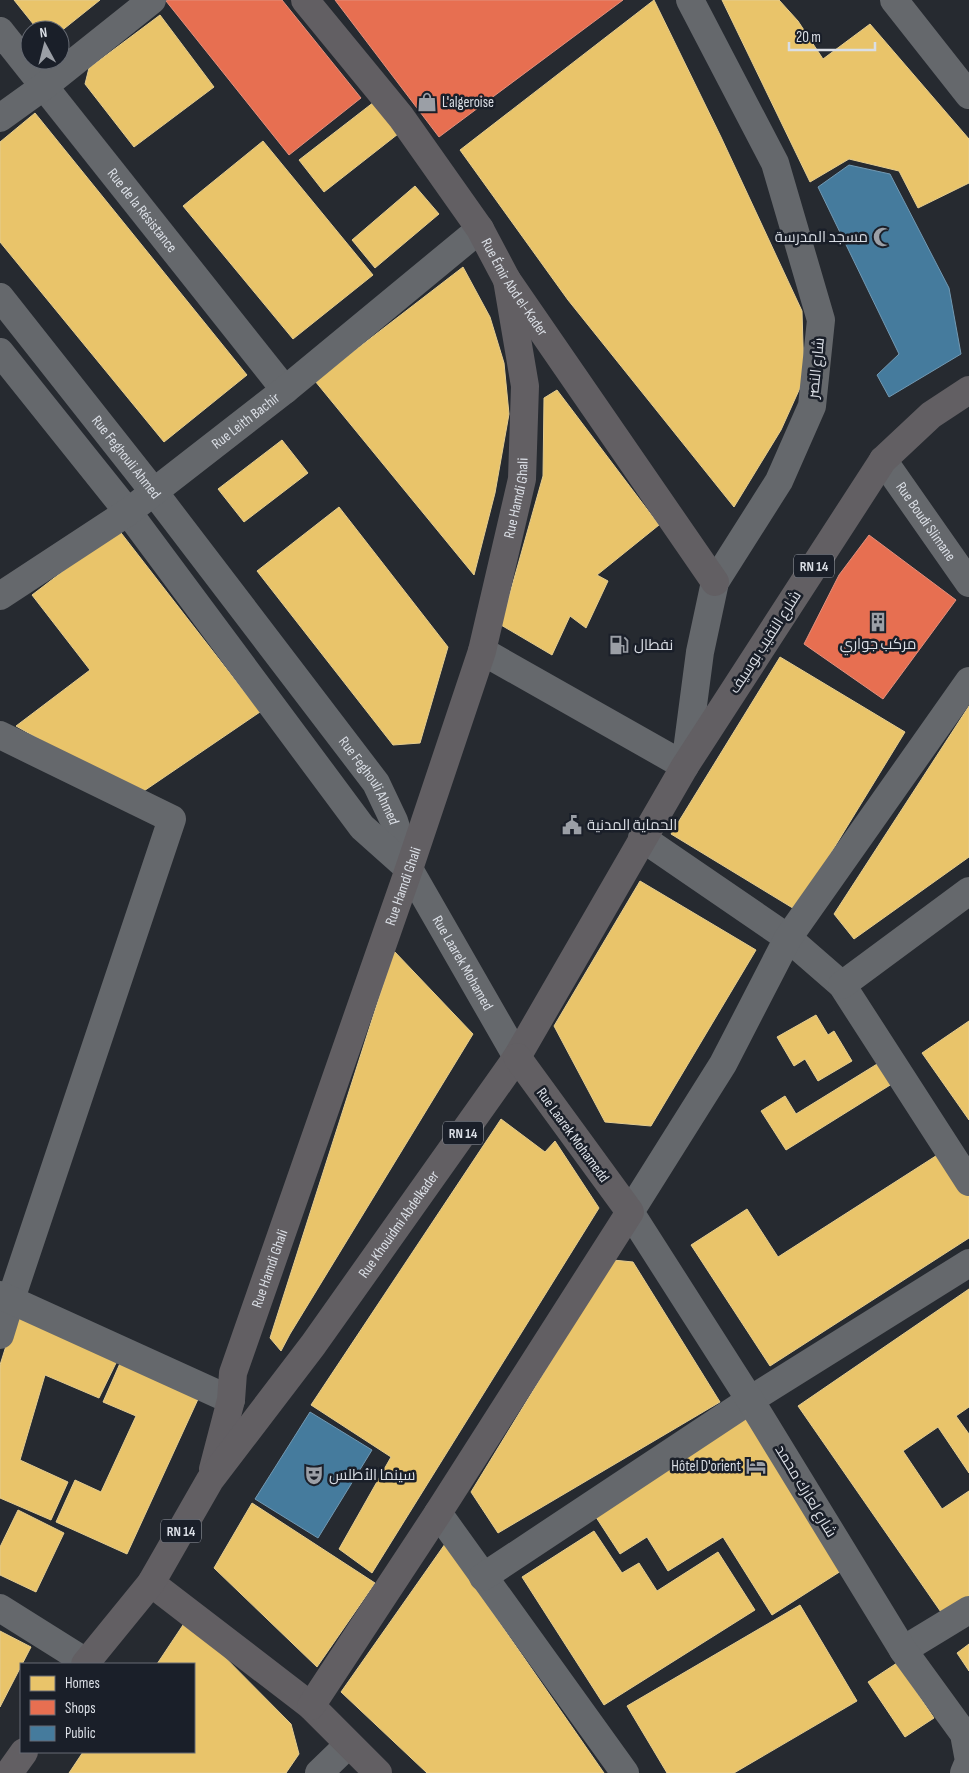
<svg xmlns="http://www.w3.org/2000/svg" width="969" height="1773" viewBox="0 0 969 1773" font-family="'Sofia Sans Condensed',Cairo,sans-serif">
<rect width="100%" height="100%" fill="#262a30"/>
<g fill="#e9c46a" stroke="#e4cc8f">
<polygon points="14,0 100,0 60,32 60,30 38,30"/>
<polygon points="654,0 721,137 802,311 804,379 781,430 734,507 568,300 460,150"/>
<polygon points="722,0 779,0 798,21 823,59 870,24 969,139 969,183 918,208 899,171 849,159 810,182"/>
<polygon points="160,15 214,87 134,147 85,84 89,68"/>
<polygon points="374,102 398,134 324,192 299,160"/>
<polygon points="35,113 247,375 164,442 0,242 0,142"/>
<polygon points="263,141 373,275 293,339 183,206"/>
<polygon points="415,186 439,214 375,268 352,240"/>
<polygon points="463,267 490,317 504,363 509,414 495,493 474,575 315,381"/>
<polygon points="557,390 659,525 597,575 608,581 586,628 570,616 552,655 501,625 543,476 544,398"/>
<polygon points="282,440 308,473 244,522 218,489"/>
<polygon points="339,507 448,647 420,743 393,745 257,571"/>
<polygon points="118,529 260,712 138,795 16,726 90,670 32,595"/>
<polygon points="780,657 905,732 796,910 671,834"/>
<polygon points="969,706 969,857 854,939 834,914"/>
<polygon points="640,881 756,950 651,1126 605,1122 554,1026"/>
<polygon points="394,951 473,1034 290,1334 281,1351 270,1338"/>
<polygon points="816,1015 828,1035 834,1031 852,1061 818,1081 805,1059 794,1066 777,1037"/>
<polygon points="969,1021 969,1120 922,1053"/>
<polygon points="882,1061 895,1082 786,1150 761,1111 785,1096 796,1114"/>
<polygon points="501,1119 545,1152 555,1141 599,1208 372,1573 339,1549 391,1457 311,1405"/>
<polygon points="942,1152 969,1193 969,1238 770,1366 691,1245 747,1209 778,1257"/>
<polygon points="613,1260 633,1262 720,1402 498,1533 471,1492"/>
<polygon points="969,1289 969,1407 956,1416 969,1434 969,1473 938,1427 903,1451 942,1509 969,1491 969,1597 943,1615 798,1406"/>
<polygon points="16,1314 117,1361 99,1398 45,1375 20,1460 68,1482 51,1520 0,1498 0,1365"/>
<polygon points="121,1361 199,1397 127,1554 56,1522 75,1480 101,1492 136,1416 103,1402"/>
<polygon points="744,1416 841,1571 772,1615 723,1537 668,1571 647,1537 620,1554 592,1511"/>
<polygon points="252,1503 375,1583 317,1667 214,1568"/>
<polygon points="18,1510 64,1533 36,1592 0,1575 0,1547"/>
<polygon points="594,1531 622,1573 639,1563 657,1591 718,1552 755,1610 604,1705 522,1577"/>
<polygon points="445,1544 604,1773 427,1773 341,1692"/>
<polygon points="800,1605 857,1701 734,1773 667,1773 627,1706"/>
<polygon points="187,1619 291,1724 299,1754 286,1773 69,1773 83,1752 194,1752 194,1664 157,1664"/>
<polygon points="0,1631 31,1647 0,1707"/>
<polygon points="969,1644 969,1671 957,1653"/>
<polygon points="897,1663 934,1718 905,1737 868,1682"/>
</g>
<g fill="#e76f51" stroke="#e3907d">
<polygon points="168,0 282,0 361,98 289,155 166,1"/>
<polygon points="335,0 623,0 439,137"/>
<polygon points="869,535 956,600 883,699 804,644 839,575"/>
</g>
<g fill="#457b9d" stroke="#7299b3">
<polygon points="849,165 890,174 949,288 961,354 889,397 877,375 899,354 818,187"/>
<polygon points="310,1412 372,1450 318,1538 255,1499"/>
</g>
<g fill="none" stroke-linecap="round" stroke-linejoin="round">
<g stroke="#65686c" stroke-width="28">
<polyline points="894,0 969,95"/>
<path id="s1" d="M0,31l285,359"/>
<polyline points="0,118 43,87 152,0"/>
<path id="s2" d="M0,297l154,195 222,291 18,38 15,48 108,188"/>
<polyline points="0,352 128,512 362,827 408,868"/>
<path id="s3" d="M883,460l86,123"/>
<path id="s4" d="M0,596l128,-84 157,-122 195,-161"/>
<polyline points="482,651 685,766 700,652 715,582 779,481 812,406 821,320 775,163 690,0"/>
<polyline points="0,735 172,819 11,1299 0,1335"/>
<polyline points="642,838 788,938 842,985 969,1182"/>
<polyline points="842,985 969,891"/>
<polyline points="0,1295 231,1400"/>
<polyline points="438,1513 625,1773"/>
<polyline points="483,1577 750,1400 969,1263"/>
<polyline points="0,1608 86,1662"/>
<polyline points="903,1650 969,1610"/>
<polyline points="319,1773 348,1745"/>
<polyline points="964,1773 969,1761 964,1734 903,1650 750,1400 630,1212 723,1064 788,938 969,681"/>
</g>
<g stroke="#625f63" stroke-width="28">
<path id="s5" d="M305,0l96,117 79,112 27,51 208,302"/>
<path id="s6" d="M213,1469l18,-69 2,-27 176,-504 73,-218 40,-172 3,-93 -18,-106"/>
<polyline points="151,1583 311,1706 378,1773"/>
<path id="s7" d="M85,1664l66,-81 59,-103 103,-135 204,-288 168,-291 198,-306 48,-45 38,-25"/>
<polyline points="311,1706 438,1513 630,1212 517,1057"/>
<polyline points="9,1773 24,1752"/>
</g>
</g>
<defs>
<symbol id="shop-bare" viewBox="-9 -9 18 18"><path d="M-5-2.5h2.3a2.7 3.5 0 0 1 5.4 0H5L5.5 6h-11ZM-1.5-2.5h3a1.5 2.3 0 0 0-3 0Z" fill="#9b9fa6" stroke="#1a1f29" stroke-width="2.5" paint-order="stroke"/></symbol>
<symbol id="mosque-bare" viewBox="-9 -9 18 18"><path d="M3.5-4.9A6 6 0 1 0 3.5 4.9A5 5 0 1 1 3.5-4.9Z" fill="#9b9fa6" stroke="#1a1f29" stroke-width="2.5" paint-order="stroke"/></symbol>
<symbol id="building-bare" viewBox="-9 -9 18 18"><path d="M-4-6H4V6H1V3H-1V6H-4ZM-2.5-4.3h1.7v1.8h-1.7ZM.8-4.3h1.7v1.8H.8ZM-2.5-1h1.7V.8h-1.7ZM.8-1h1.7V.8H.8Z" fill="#9b9fa6" stroke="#1a1f29" stroke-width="2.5" paint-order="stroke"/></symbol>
<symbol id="fuel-bare" viewBox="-9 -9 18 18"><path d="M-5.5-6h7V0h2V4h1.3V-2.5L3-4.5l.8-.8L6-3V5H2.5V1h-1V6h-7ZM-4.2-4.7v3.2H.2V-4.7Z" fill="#9b9fa6" stroke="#1a1f29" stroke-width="2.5" paint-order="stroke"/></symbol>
<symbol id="civic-bare" viewBox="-9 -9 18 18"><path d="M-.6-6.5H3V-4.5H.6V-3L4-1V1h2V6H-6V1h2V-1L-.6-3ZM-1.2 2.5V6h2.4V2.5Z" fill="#9b9fa6" stroke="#1a1f29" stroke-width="2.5" paint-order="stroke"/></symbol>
<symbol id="hotel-bare" viewBox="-9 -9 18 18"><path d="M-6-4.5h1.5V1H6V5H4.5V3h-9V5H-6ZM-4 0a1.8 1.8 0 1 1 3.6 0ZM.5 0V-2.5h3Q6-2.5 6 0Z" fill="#9b9fa6" stroke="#1a1f29" stroke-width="2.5" paint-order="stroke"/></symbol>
<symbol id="theatre-bare" viewBox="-9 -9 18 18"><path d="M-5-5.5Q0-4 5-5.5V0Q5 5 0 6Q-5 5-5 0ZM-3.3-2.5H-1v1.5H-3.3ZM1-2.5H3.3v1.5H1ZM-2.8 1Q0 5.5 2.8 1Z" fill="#9b9fa6" stroke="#1a1f29" stroke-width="2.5" paint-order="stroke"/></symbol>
</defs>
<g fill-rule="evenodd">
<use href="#shop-bare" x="413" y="88" width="28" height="28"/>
<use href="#mosque-bare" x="869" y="223" width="28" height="28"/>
<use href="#building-bare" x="864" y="608" width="28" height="28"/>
<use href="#fuel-bare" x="605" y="631" width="28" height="28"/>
<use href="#civic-bare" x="558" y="811" width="28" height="28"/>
<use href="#hotel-bare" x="742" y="1452" width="28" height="28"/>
<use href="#theatre-bare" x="300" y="1461" width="28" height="28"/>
</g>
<g text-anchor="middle" stroke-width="5" stroke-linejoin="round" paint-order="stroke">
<g fill="#1a1f29" stroke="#a0a5ad" stroke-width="1">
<rect x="794" y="554.5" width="40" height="23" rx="4"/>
<rect x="443" y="1121.5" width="40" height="23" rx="4"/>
<rect x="161" y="1519.5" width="40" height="23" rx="4"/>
</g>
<g font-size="14" font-weight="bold" fill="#dadee5">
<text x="814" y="571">RN 14</text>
<text x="463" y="1138">RN 14</text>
<text x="181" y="1536">RN 14</text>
</g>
<g font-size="15" fill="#dadee5" stroke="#1a1f29" text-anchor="start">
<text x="442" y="107">L'algeroise</text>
<text x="868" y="242" text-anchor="end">مسجد المدرسة</text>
<text x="878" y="649" text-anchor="middle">مركب جواري</text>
<text x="634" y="650">نفطال</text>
<text x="587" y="830">الحماية المدنية</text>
<text x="741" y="1471" text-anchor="end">Hôtel D'orient</text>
<text x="329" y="1480">سينما الأطلس</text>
</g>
<g font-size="15" fill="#dadee5" stroke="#1a1f29">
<text dy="5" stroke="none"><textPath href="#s1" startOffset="229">Rue de la Résistance</textPath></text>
<text dy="5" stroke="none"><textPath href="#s5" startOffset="356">Rue Émir Abd el-Kader</textPath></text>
<text transform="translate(816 368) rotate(-84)" y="5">شارع النصر</text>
<text dy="5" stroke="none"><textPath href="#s4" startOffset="302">Rue Leith Bachir</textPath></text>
<text dy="5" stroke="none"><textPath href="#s2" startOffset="204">Rue Feghouli Ahmed</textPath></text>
<text dy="5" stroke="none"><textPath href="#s6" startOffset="1019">Rue Hamdi Ghali</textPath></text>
<text dy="5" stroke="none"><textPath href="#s3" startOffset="75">Rue Boudi Slimane</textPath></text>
<text transform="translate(765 642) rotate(-57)" y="5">شلرع النقيب بوسيف</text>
<text dy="5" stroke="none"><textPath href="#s2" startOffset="609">Rue Feghouli Ahmed</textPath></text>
<text dy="5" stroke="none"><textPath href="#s6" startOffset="614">Rue Hamdi Ghali</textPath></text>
<text dy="5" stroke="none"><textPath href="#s2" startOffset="815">Rue Laarek Mohamed</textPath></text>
<text transform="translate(573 1135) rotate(54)" y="5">Rue Laarek Mohamedd</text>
<text dy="5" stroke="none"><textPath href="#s7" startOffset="541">Rue Khouidmi Abdelkader</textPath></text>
<text dy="5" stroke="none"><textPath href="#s6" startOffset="209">Rue Hamdi Ghali</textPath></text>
<text transform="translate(806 1491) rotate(59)" y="5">شارع لعارك محمد</text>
</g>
</g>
<rect x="20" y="1663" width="175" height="90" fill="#1a1f29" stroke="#676b74"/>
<rect x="30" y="1676" width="25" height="15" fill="#e9c46a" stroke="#676b74"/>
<text x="65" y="1688" font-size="15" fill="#dadee5">Homes</text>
<rect x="30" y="1700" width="25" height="15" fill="#e76f51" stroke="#676b74"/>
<text x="65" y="1713" font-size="15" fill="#dadee5">Shops</text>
<rect x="30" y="1726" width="25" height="15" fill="#457b9d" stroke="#676b74"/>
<text x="65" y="1738" font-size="15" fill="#dadee5">Public</text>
<g transform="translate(45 45) rotate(353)"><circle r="24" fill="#1a1f29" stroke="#676b74"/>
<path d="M0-4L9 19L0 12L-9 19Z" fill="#9b9fa6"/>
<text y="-8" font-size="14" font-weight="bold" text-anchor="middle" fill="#dadee5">N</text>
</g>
<path d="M789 42v8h86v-8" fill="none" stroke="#dadee5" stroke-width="2.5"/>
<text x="796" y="42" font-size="15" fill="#dadee5" stroke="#1a1f29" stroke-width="4" paint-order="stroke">20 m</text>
</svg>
